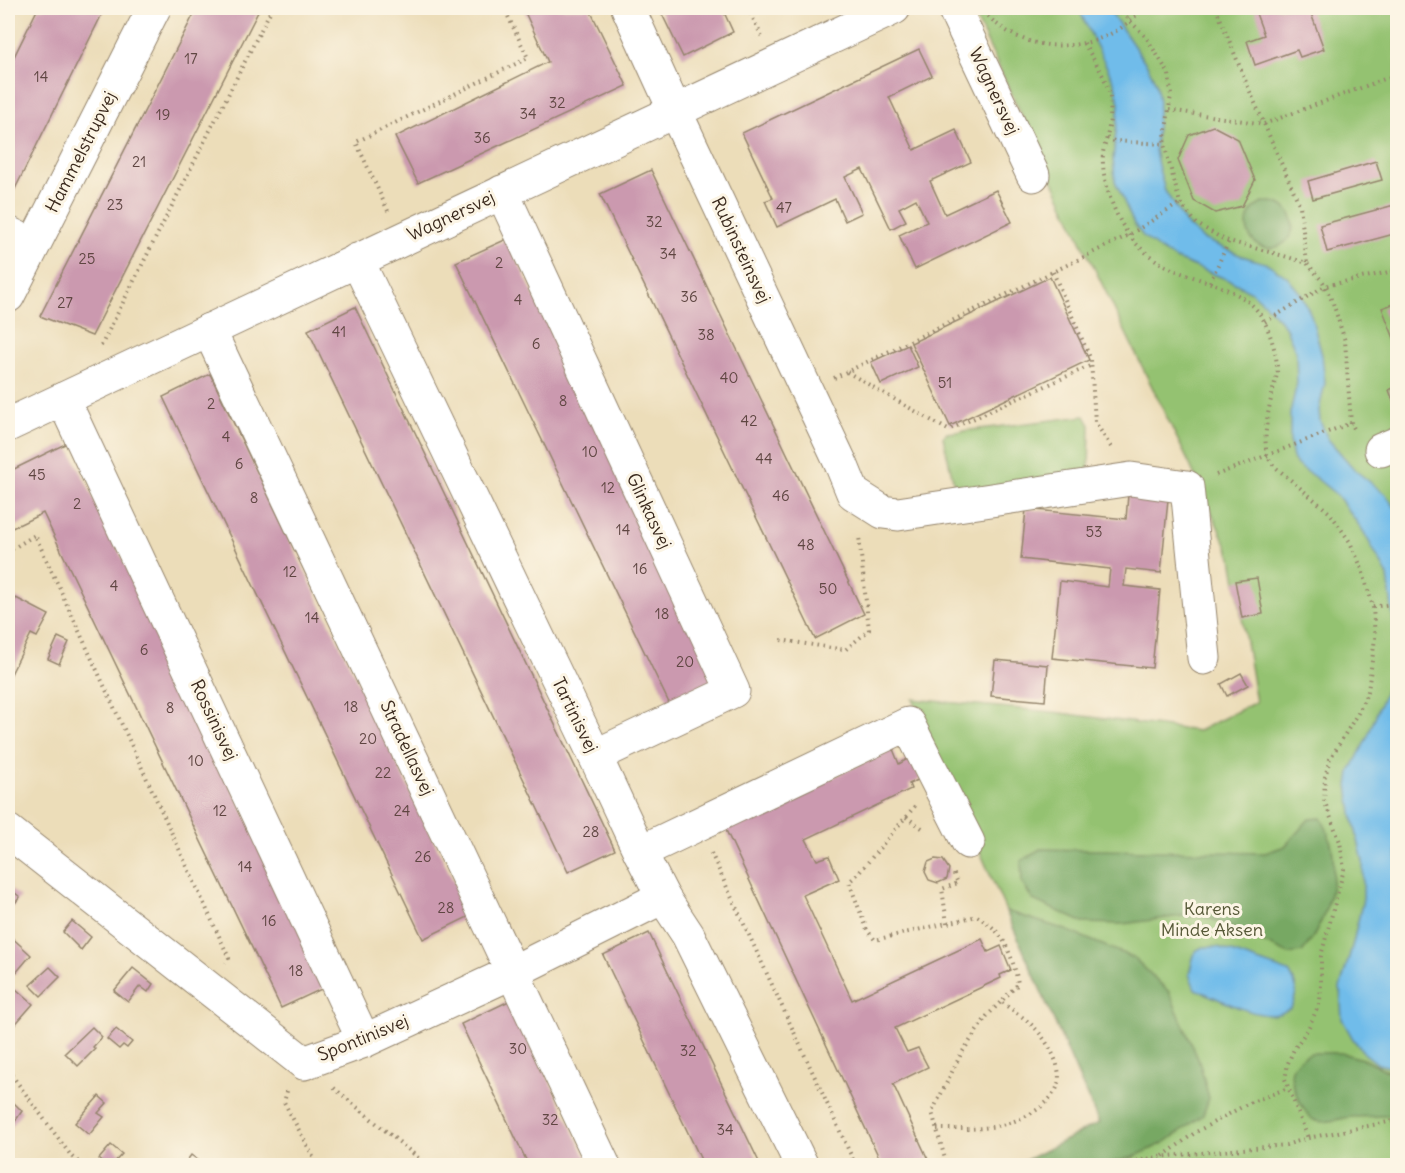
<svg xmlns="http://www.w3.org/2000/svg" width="1405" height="1173" viewBox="0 0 1405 1173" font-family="Delius,sans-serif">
<rect width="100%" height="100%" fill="#fcf5e5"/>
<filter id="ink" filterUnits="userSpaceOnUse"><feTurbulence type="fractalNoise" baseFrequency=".0167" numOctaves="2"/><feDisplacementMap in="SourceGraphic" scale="12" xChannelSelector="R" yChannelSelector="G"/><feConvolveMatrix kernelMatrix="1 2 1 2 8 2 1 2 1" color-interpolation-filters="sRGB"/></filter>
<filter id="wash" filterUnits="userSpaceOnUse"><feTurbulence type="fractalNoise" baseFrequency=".008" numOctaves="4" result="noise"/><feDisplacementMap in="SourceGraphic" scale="24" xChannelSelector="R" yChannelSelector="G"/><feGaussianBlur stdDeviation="1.35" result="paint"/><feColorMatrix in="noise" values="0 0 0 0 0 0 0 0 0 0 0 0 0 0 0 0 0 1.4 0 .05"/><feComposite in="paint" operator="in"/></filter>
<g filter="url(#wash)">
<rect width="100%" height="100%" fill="#ecddb9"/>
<g fill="#94c271" stroke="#687648" stroke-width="1.5">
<polygon points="971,8 1397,8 1397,1165 1017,1165 1099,1123 913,699 1053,712 1198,731 1256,702 1232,558 1190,465 1085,249"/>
<polygon points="1085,416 1090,425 1089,468 1085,474 956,493 943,437 947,433"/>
</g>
<g fill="#77a863" stroke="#596940" stroke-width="1.5">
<circle cx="1270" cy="225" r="23"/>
<path d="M1321,818c3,6 7,12 8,18 12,37 -2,87 -27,116l-13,2 -79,-36 -29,-2 -58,8 -39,-1 -51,-23 -11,-17 -1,-22 19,-12 225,4 20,-7 24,-27z"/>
<polygon points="1006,911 1066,930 1134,958 1169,992 1199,1061 1209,1098 1203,1115 1164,1143 1131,1158 1101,1165 1017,1165 1099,1123"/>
<path d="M1311,1053h30l25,7 31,16v39c-15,2 -31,1 -46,2 -12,1 -26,8 -37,3 -7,-3 -10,-12 -14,-18 -11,-22 -16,-38 11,-49z"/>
</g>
<g fill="#70bcea" stroke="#567384" stroke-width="1.5">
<polygon points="1078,8 1108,8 1147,65 1156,83 1159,102 1155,150 1158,165 1165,191 1186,224 1203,239 1242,256 1268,264 1287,277 1301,294 1311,315 1322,355 1325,383 1319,410 1320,421 1328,439 1355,470 1386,495 1397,510 1397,1069 1378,1064 1364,1053 1353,1039 1342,1019 1340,988 1353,943 1363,899 1363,861 1353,819 1348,786 1350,772 1367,738 1386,689 1392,662 1394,626 1388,576 1363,531 1338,496 1316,478 1297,465 1293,458 1290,443 1290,413 1297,383 1296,352 1285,326 1265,304 1252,292 1231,281 1176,259 1160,250 1143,236 1134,224 1115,181 1113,159 1119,104 1115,84"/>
<path d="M1203,947h15l71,25c9,14 9,20 2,36 -4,2 -9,5 -13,6 -20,6 -63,-17 -83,-25l-6,-15 6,-23z"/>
</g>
<g id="blocks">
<g fill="#cb99af">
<polygon points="38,8 105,8 8,203 8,69"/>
<polygon points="197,8 260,8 92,336 40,316"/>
<polygon points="523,8 589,8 627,86 418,183 395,137 548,62"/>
<polygon points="659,8 722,8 733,32 683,57"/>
<polygon points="1254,8 1309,8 1324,49 1300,57 1297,50 1255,65 1247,41 1264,35"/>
<polygon points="919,49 932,76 889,97 914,150 956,130 971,162 930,181 945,214 996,190 1012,222 915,269 899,235 927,222 916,199 899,208 906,221 891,229 862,169 845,177 862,213 845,221 835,199 777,227 765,201 773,198 742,133"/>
<polygon points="1213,126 1238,139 1255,180 1242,206 1215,213 1194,201 1178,160 1189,135"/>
<polygon points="1376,161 1382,180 1313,199 1308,181"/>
<polygon points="651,170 864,614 815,639 600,194"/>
<polygon points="1398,204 1398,233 1327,252 1320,225"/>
<polygon points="507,239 719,682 671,707 456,262"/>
<polygon points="1050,277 1089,360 950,426 911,343"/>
<polygon points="1398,302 1398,346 1397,346 1382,308"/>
<polygon points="355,307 615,850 568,872 308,330"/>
<polygon points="908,345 918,367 881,384 871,362"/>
<polygon points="210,374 470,916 423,939 163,397"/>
<polygon points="1398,386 1398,412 1397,412 1389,390"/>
<polygon points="67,443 328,986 281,1008 43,513 8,530 8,472"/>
<polygon points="1128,495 1168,499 1161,573 1126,569 1124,586 1160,590 1152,668 1052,658 1060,581 1108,587 1110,569 1021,559 1026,509 1126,519"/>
<polygon points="1257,578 1263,614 1242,618 1235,581"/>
<polygon points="16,598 49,615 37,637 31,634 8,680 8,616"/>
<polygon points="58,637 69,642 59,664 48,659"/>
<polygon points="995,660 1048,665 1045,701 991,696"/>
<polygon points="1241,673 1248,685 1227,696 1221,684"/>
<polygon points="893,749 899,764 911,757 920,779 909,784 911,789 806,839 817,860 829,856 839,879 803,895 852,1000 982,939 988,952 1001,946 1011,970 1000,975 1001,978 895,1028 907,1052 918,1048 928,1067 893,1084 931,1166 883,1166 725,828"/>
<polygon points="935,859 943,860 949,869 947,879 938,883 929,880 925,872 928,862"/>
<polygon points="8,887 20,897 11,908 8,905"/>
<polygon points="72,921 91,937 81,950 63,932"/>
<polygon points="649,933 760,1164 757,1166 704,1166 603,955"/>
<polygon points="8,934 31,955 15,974 8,967"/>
<polygon points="50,967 60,977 41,996 30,985"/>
<polygon points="133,968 153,984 148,992 140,986 128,1002 114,991"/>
<polygon points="16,989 33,1004 12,1028 8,1024 9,1006 8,1004 12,999 10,996"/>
<polygon points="511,1000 590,1166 529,1166 461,1024"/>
<polygon points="92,1027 102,1037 93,1047 95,1049 78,1066 65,1053"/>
<polygon points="116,1029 132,1042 127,1048 123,1045 119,1049 107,1039"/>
<polygon points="99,1096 107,1103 98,1113 104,1117 89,1135 75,1123"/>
<polygon points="14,1103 22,1111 8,1132 8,1105 11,1107"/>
<polygon points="111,1145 122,1154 111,1166 107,1166 99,1159"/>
<polygon points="191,1155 206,1166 183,1166"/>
</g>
</g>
</g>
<g filter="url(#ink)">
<use href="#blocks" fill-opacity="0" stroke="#94846c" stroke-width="1.5"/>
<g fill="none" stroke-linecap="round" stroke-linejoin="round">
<defs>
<g id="minor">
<polyline points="628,8 675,111 842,466 853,493 883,512 898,514 1131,479 1187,487 1204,658"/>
<polyline points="954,8 1033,175"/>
<polyline points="502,192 733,691 595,756"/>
<polyline points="8,233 33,245"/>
<polyline points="357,260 595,756 640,852 663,897 688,935 802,1166"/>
<polyline points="8,296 154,8"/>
<polyline points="209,330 604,1166"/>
<polyline points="63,399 364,1041"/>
<polyline points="8,425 894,8"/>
<polyline points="1381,450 1398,443"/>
<polyline points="8,831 304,1063 364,1041 513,972 663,897"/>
<polyline points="640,852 908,724 968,842"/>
</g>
</defs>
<use href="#minor" stroke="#94846c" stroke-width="35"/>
<g stroke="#94846c" stroke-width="4" stroke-dasharray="1.5 4.5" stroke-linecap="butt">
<polyline points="748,8 762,37"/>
<polyline points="1119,8 1130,21 1146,37 1169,74 1171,95 1164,144 1180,203 1197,224 1225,240 1284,256 1307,263 1323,282 1333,303 1345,341 1351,423 1356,432"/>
<polyline points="1216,8 1248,87 1300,206 1307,263"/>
<path d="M1084,43c8,15 21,32 25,49 3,16 1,33 -3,49 -1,4 -3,9 -3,13 -2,25 11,61 26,81 7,10 20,21 30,27 34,22 88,20 107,63 6,14 12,33 11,48 -1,7 -4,15 -5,22 -4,16 -9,43 -5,59 1,4 4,8 7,12l56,47 20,29 12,27 11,38 2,31 -7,53 -10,22 -28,46 -5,18 -1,23 16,42 4,27 -23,87v28l-1,18 -12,27 -14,20 -6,14 -3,16 23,59"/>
<polyline points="1169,110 1264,124 1398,74"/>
<polyline points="1107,138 1114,141 1164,144"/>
<polyline points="388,211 356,142 528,58 504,8"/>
<polyline points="1053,272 1091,360 1095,422 1113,450"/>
<polyline points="1210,282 1229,241"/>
<polyline points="1265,322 1325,286 1398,270"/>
<polyline points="101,346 272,8"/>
<polyline points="847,372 948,430 1092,365"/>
<polyline points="834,378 1129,235 1180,203"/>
<polyline points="1216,475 1351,423"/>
<polyline points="12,549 35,535 229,958 226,963"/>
<polyline points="1373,607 1398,603"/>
<polyline points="781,640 845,650 869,630 859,536"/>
<path d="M915,806l-57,68 -9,8 18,48 8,10 102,-24c7,5 14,9 19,15 11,10 20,38 22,53l-31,32 -26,38 -29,58 15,54"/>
<polyline points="906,817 925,830"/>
<polyline points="711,853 856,1166"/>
<polyline points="947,923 942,889 958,883 952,870"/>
<polyline points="8,1070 72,1157 84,1166"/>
<polyline points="334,1088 428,1166"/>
<polyline points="287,1091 284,1102 318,1166"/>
<path d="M937,1129c21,0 43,1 64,-4 20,-4 52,-20 57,-41 5,-18 -12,-45 -24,-57 -10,-10 -22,-17 -33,-25"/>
<polyline points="1163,1156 1196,1132 1249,1103 1288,1088"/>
<polyline points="861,1166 865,1164 866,1166"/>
<polyline points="1119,1166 1133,1161 1158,1157 1286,1145 1308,1138 1398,1120"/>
</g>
<use href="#minor" stroke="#fff" stroke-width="33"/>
<path stroke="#94846c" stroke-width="4" stroke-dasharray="1.5 4.5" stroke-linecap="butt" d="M979,8c11,11 22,21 37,28 35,17 84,11 114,-15 5,-4 9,-9 13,-13"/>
</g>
</g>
<g text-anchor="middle" stroke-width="6" stroke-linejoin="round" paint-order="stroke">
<g font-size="15" fill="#5f4642">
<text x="191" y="64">17</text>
<text x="41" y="82">14</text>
<text x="557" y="108">32</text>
<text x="528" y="119">34</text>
<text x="163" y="120">19</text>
<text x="482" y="143">36</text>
<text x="139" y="167">21</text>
<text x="115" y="210">23</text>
<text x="784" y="213">47</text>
<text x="654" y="227">32</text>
<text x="668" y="259">34</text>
<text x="87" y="264">25</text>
<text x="499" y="268">2</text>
<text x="689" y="302">36</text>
<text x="518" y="305">4</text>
<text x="65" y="308">27</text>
<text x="339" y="337">41</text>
<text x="706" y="340">38</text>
<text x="536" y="349">6</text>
<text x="729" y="383">40</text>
<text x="945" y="388">51</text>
<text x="563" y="406">8</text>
<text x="211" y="409">2</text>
<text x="749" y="426">42</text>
<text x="226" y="442">4</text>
<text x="590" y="457">10</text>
<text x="764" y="464">44</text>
<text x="239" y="469">6</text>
<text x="37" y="480">45</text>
<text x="608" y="493">12</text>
<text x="781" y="501">46</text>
<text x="254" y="503">8</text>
<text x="77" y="509">2</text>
<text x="623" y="535">14</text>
<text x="1094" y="537">53</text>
<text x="806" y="550">48</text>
<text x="640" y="574">16</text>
<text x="290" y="577">12</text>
<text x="114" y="591">4</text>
<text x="828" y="594">50</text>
<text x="662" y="619">18</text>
<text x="312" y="623">14</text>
<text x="144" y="655">6</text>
<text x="685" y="667">20</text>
<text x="351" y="712">18</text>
<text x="170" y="713">8</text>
<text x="368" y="744">20</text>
<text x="196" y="766">10</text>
<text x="383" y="778">22</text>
<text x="220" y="816">12</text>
<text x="402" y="816">24</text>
<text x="591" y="837">28</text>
<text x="423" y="862">26</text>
<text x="245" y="872">14</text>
<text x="446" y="913">28</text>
<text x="269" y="926">16</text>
<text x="296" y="976">18</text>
<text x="518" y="1054">30</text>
<text x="688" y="1056">32</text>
<text x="550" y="1125">32</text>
<text x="725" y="1135">34</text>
</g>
<g font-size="18" fill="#3b2a1e" stroke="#fcf5e5">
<text transform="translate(994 91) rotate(65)" y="6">Wagnersvej</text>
<text transform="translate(81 152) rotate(-63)" y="6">Hammelstrupvej</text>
<text transform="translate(451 216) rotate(-25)" y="6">Wagnersvej</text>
<text transform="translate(741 250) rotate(65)" y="6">Rubinsteinsvej</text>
<text transform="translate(649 511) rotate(65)" y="6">Glinkasvej</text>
<text transform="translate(575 715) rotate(64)" y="6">Tartinisvej</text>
<text transform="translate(214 720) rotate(65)" y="6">Rossinisvej</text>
<text transform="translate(407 748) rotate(65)" y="6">Stradellasvej</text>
<text transform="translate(363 1038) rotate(-22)" y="6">Spontinisvej</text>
</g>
<g font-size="18" fill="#565837" stroke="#fcf5e5">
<text x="1212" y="915">Karens<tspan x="1212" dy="21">Minde Aksen</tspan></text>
</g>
</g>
<rect width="1405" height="1173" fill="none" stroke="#fcf5e5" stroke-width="30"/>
</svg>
